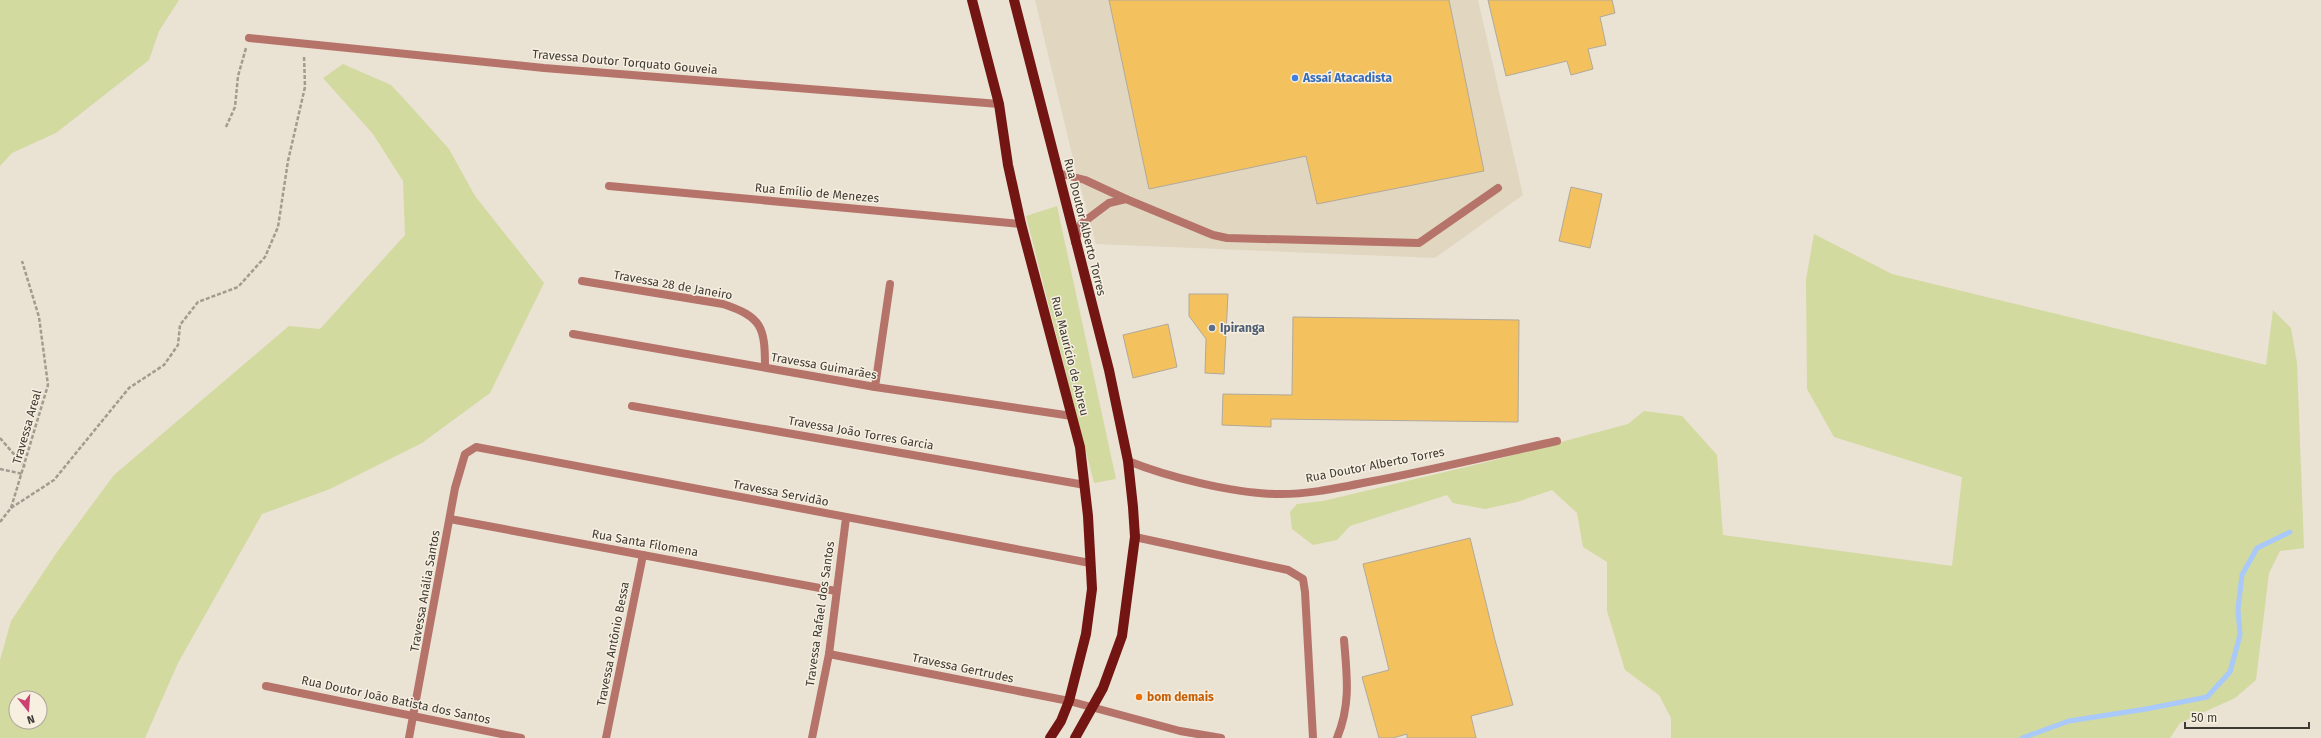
<svg xmlns="http://www.w3.org/2000/svg" width="2321" height="738" viewBox="0 0 2321 738" font-family="'Fira Sans',sans-serif">
<rect width="100%" height="100%" fill="#eae2d3"/>
<polygon fill="#e1d6c0" points="1035,0 1478,0 1523,195 1435,258 1096,244 1075,167"/>
<g fill="#d2da9f" fill-rule="evenodd">
<polygon points="0,0 179,0 159,31 149,60 56,133 12,153 0,166"/>
<path d="M343,64l48,21 15,16 43,48 26,47 69,87 -54,110 -68,50 -92,46 -68,25 -84,149 -33,75h-145v-78l11,-39 46,-69 57,-77 175,-149 31,3 85,-94 -2,-54 -30,-47 -50,-56zM16,698h24v24h-24z"/>
<polygon points="1057,206 1116,479 1094,483 1026,216"/>
<polygon points="1814,234 1892,274 2266,365 2273,310 2291,328 2297,363 2304,548 2280,551 2269,573 2256,680 2235,698 2180,723 2170,738 1671,738 1671,718 1659,695 1625,670 1607,611 1607,562 1583,547 1577,513 1552,490 1517,502 1485,509 1453,503 1447,495 1350,526 1337,540 1313,545 1292,529 1290,512 1297,504 1323,501 1487,462 1628,424 1644,411 1682,416 1717,455 1723,535 1952,566 1962,477 1834,437 1807,389 1806,280"/>
</g>
<g fill="none" stroke-linecap="round" stroke-linejoin="round">
<polyline stroke="#a8c9fa" stroke-width="5" points="2022,738 2069,721 2146,709 2207,697 2230,672 2240,635 2238,609 2242,575 2257,548 2290,532"/>
</g>
<g fill="#f3c25e" stroke="#b1a99b">
<polygon points="1109,0 1449,0 1484,171 1317,204 1306,156 1149,189"/>
<polygon points="1488,0 1612,0 1615,13 1600,17 1606,45 1588,49 1593,69 1571,75 1567,61 1506,76"/>
<polygon points="1571,187 1602,194 1590,248 1559,241"/>
<polygon points="1189,294 1228,294 1224,374 1205,373 1206,339 1189,316"/>
<polygon points="1293,317 1519,320 1518,422 1271,419 1271,427 1222,425 1223,394 1292,395"/>
<polygon points="1168,324 1177,367 1133,378 1123,335"/>
<polygon points="1470,538 1495,640 1513,705 1471,716 1476,738 1407,738 1407,734 1393,738 1379,738 1362,677 1389,670 1363,564"/>
</g>
<g fill="none" stroke-linecap="round" stroke-linejoin="round">
<g stroke="#a19c90" stroke-width="2.5" stroke-dasharray="4 2" stroke-linecap="butt">
<polyline points="226,127 235,107 238,76 246,48"/>
<polyline points="0,438 25,467"/>
<polyline points="0,469 23,474"/>
<polyline points="11,508 54,480 129,388 164,365 178,345 180,325 198,302 238,287 265,257 278,227 288,161 305,87 304,55"/>
<polyline points="0,522 11,508 48,385 39,317 22,261"/>
</g>
<g stroke="#b5736a" stroke-width="8">
<polyline points="1058,173 1085,180 1126,199 1213,235 1227,238 1419,243 1498,188"/>
<polyline points="1075,242 1081,224 1109,203 1126,199"/>
<path d="M1128,461c40,16 104,32 147,33 31,1 63,-6 93,-12 64,-12 126,-27 189,-41"/>
<polyline points="1135,537 1288,570 1303,579 1305,592 1313,738"/>
<path d="M1337,738c14,-34 10,-62 7,-98"/>
</g>
<g stroke="#b5736a" stroke-width="8">
<polyline points="249,38 544,68 999,104"/>
<polyline points="609,186 1021,224"/>
<path d="M582,281l141,23c39,13 42,23 42,63"/>
<polyline points="573,334 875,387 1072,416"/>
<polyline points="875,387 890,284"/>
<polyline points="632,406 1085,485"/>
<polyline points="450,519 836,591"/>
<polyline points="829,654 1069,701 1180,731 1221,738"/>
<polyline points="266,686 521,738"/>
<polyline points="409,738 455,488 465,454 476,447 1090,563"/>
<polyline points="606,738 643,555"/>
<polyline points="812,738 829,654 846,518"/>
</g>
<g stroke="#731512" stroke-width="10">
<polyline points="972,0 999,104 1008,165 1021,224 1080,447 1088,516 1092,589 1086,634 1069,701 1061,721 1050,738"/>
<polyline points="1014,0 1109,370 1128,461 1133,507 1135,537 1122,636 1103,688 1075,738"/>
</g>
</g>
<circle fill="#3f7fe0" stroke="#f7efe0" stroke-width="1.5" cx="1295" cy="78" r="4"/>
<circle fill="#5c6f8a" stroke="#f7efe0" stroke-width="1.5" cx="1212" cy="328" r="4"/>
<circle fill="#e8710a" stroke="#f7efe0" stroke-width="1.5" cx="1139" cy="697" r="4"/>
<g text-anchor="middle" stroke-width="3" stroke-linejoin="round" paint-order="stroke">
<g font-size="12" fill="#3e3b35" stroke="#f7efe0">
<text transform="translate(625 62) rotate(5)" y="4">Travessa Doutor Torquato Gouveia</text>
<text transform="translate(817 193) rotate(5)" y="4">Rua Emílio de Menezes</text>
<text transform="translate(1085 227) rotate(76)" y="4">Rua Doutor Alberto Torres</text>
<text transform="translate(673 285) rotate(10)" y="4">Travessa 28 de Janeiro</text>
<text transform="translate(1070 356) rotate(76)" y="4">Rua Maurício de Abreu</text>
<text transform="translate(824 366) rotate(10)" y="4">Travessa Guimarães</text>
<text transform="translate(27 427) rotate(-74)" y="4">Travessa Areal</text>
<text transform="translate(861 433) rotate(10)" y="4">Travessa João Torres Garcia</text>
<text transform="translate(1375 465) rotate(-11)" y="4">Rua Doutor Alberto Torres</text>
<text transform="translate(781 493) rotate(11)" y="4">Travessa Servidão</text>
<text transform="translate(645 543) rotate(10)" y="4">Rua Santa Filomena</text>
<text transform="translate(425 591) rotate(-80)" y="4">Travessa Anália Santos</text>
<text transform="translate(820 614) rotate(-82)" y="4">Travessa Rafael dos Santos</text>
<text transform="translate(613 644) rotate(-79)" y="4">Travessa Antônio Bessa</text>
<text transform="translate(963 668) rotate(12)" y="4">Travessa Gertrudes</text>
<text transform="translate(396 700) rotate(12)" y="4">Rua Doutor João Batista dos Santos</text>
</g>
<g font-size="12" font-weight="bold" fill="#366cbe" stroke="#f7efe0" text-anchor="start">
<text x="1303" y="82">Assaí Atacadista</text>
</g>
<g font-size="12" font-weight="bold" fill="#4e5e75" stroke="#f7efe0" text-anchor="start">
<text x="1220" y="332">Ipiranga</text>
</g>
<g font-size="12" font-weight="bold" fill="#c56008" stroke="#f7efe0" text-anchor="start">
<text x="1147" y="701">bom demais</text>
</g>
</g>
<g transform="translate(28 710) rotate(163)"><circle r="19" fill="#f7efe0" stroke="#ada79c"/>
<path d="M0-3L7 15L0 10L-7 15Z" fill="#cc4072"/>
<text y="-6" font-size="11" font-weight="bold" text-anchor="middle" fill="#3e3b35">N</text>
</g>
<path d="M2185 722v6h124v-6" fill="none" stroke="#3e3b35" stroke-width="2"/>
<text x="2191" y="722" font-size="12" fill="#3e3b35" stroke="#f7efe0" stroke-width="3" paint-order="stroke">50 m</text>
</svg>
